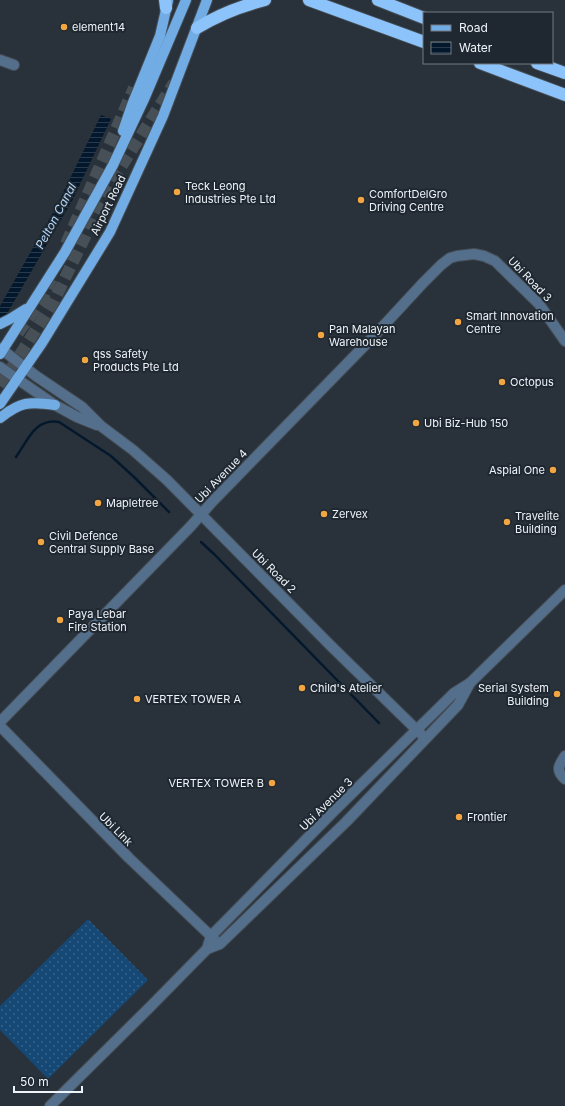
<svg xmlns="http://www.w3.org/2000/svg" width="565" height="1106" viewBox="0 0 565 1106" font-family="Inter,sans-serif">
<defs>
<pattern id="grass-dots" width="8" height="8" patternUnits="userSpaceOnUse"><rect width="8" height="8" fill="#154875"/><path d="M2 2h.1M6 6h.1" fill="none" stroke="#376389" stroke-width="1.8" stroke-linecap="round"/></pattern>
<pattern id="water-rules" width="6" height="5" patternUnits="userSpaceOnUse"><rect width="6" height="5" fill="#03182c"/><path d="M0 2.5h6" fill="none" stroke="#283a4b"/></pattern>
</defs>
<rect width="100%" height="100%" fill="#29323a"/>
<polygon fill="url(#grass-dots)" points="88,919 148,980 48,1079 0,1030 0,1006"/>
<polygon fill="url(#water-rules)" points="101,115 111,119 73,199 0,326 0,306 55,209"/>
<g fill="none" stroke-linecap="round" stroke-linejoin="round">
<g stroke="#03182c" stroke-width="2.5">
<path d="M16,457c12,-17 19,-39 43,-35l52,34 23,21 35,35"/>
<polyline points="201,542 214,554 379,723"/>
</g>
<g stroke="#474f57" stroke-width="12" stroke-dasharray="12 6" stroke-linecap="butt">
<polyline points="66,244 134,88"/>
<polyline points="18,333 42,300 51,279"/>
<polyline points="0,386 53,303 111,183 174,83"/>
</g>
<defs>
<g id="minor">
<polyline points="0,60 14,65"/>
<polyline points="0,348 36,376 82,407 101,426 133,450 167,480 331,646 425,738"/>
<polyline points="0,367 55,405 77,417 97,425"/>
<polyline points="0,722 191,526 212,502 374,336 423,283 441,265 450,258 457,256 474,254 484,256 495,261 539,304 565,341"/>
<polyline points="0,726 129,858 215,940"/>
<path d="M565,756c-6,9 -10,14 0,23"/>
<polyline points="207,949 211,936 334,811 454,693 470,683 565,590"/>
<polyline points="50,1106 151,1006 207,949 220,944 346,822 458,705 470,683"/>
</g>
<g id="major">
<polyline points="123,131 132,105 160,36 168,1"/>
<polyline points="0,324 10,319 26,309"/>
<polyline points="0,354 65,252 113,165 145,97 186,0"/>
<polyline points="0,404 42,343 110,232 163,116 207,0"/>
<path d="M0,418c20,-16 29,-17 55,-13"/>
</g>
<g id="highway">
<polyline points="165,0 166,8"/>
<polyline points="309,0 424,42"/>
<polyline points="378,0 424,18"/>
<path d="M197,28c21,-13 44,-22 68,-28"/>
<polyline points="480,63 565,95"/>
<polyline points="537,63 565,73"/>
</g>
</defs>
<use href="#minor" stroke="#454d55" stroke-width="12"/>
<use href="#major" stroke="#454d55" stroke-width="12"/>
<use href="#highway" stroke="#454d55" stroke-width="14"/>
<use href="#minor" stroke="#546f8b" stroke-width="10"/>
<use href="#major" stroke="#72ace5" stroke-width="10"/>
<use href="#highway" stroke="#8cc3fa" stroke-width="12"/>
</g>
<g fill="#f2a541" stroke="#1f2830" stroke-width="1.5">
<circle cx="64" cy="27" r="4"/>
<circle cx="177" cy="192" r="4"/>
<circle cx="361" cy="200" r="4"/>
<circle cx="458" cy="322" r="4"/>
<circle cx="321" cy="335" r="4"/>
<circle cx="85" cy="360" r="4"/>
<circle cx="502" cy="382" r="4"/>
<circle cx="416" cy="423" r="4"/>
<circle cx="553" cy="470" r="4"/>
<circle cx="98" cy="503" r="4"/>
<circle cx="324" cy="514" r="4"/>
<circle cx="507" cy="522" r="4"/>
<circle cx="41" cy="542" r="4"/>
<circle cx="60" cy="620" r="4"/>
<circle cx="302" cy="688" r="4"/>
<circle cx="557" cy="694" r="4"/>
<circle cx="137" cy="699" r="4"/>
<circle cx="272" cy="783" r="4"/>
<circle cx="459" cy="817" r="4"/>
</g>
<g text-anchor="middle" stroke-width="4" stroke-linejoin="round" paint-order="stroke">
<g font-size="11" fill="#eef3f9" stroke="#1f2830" text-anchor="start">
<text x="72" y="31">element14</text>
<text x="185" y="190">Teck Leong<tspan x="185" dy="13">Industries Pte Ltd</tspan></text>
<text x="369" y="198">ComfortDelGro<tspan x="369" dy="13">Driving Centre</tspan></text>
<text x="466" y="320">Smart Innovation<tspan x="466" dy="13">Centre</tspan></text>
<text x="329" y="333">Pan Malayan<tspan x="329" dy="13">Warehouse</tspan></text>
<text x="93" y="358">qss Safety<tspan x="93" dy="13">Products Pte Ltd</tspan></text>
<text x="510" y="386">Octopus</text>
<text x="424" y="427">Ubi Biz-Hub 150</text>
<text x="545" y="474" text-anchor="end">Aspial One</text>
<text x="106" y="507">Mapletree</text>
<text x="332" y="518">Zervex</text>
<text x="515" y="520">Travelite<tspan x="515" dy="13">Building</tspan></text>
<text x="49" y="540">Civil Defence<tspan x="49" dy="13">Central Supply Base</tspan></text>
<text x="68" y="618">Paya Lebar<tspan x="68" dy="13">Fire Station</tspan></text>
<text x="310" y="692">Child's Atelier</text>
<text x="549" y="692" text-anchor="end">Serial System<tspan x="549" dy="13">Building</tspan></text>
<text x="145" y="703">VERTEX TOWER A</text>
<text x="264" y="787" text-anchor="end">VERTEX TOWER B</text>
<text x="467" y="821">Frontier</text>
</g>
<g font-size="11" fill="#eef3f9" stroke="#1f2830">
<text transform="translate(108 205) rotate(-64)" y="4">Airport Road</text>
<text transform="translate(530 279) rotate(46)" y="4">Ubi Road 3</text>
<text transform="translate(221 476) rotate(-46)" y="4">Ubi Avenue 4</text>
<text transform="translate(274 571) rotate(45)" y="4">Ubi Road 2</text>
<text transform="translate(326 804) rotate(-45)" y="4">Ubi Avenue 3</text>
<text transform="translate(116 829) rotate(45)" y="4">Ubi Link</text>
</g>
<g font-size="12" font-style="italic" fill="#b2d4f7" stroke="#1f2830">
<text transform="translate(56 216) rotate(-62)" y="4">Pelton Canal</text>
</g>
</g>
<rect x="423" y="12" width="130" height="52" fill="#1f2830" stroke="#727980"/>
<rect x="431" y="25" width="20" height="6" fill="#72ace5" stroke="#727980"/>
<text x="459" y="32" font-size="12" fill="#eef3f9">Road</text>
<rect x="431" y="42" width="20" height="12" fill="url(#water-rules)" stroke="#727980"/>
<text x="459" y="52" font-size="12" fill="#eef3f9">Water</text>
<path d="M14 1086v6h68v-6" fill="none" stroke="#eef3f9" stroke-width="2"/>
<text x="20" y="1086" font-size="12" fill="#eef3f9" stroke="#1f2830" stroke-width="3" paint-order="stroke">50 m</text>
</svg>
